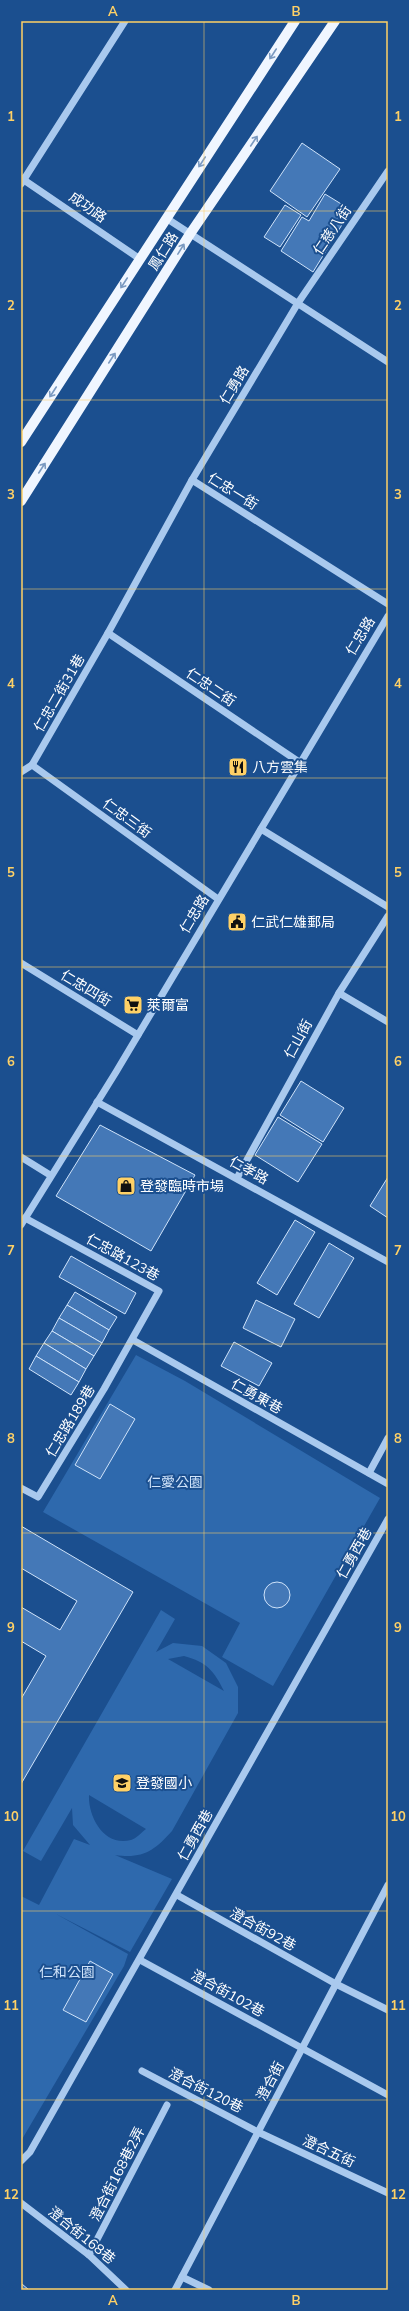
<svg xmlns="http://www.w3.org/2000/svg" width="409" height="2311" viewBox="0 0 409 2311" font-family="Mulish,'Noto Sans TC',sans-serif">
<rect width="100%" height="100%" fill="#1b4f8f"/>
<g fill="#2e69ad" fill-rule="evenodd">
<polygon points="136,1355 185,1381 380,1498 273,1686 222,1657 240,1623 43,1512"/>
<path d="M161,1610l14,9 -19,33 17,-9 29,3 24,17 12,24v26l-66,118c-18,20 -29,28 -57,24l57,24 -42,73 -74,-38 72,40 -4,12 -103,175v-245l18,9 35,-66 16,6 -17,-20 -1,-17 -31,53 -18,-10zM184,1656c23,6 30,15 40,35l-56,-32zM89,1795l57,34c-4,3 -10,10 -15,11 -27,7 -43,-23 -42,-45z"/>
</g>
<g fill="#4478b7" stroke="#cfe3fa">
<polygon points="302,143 340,169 307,217 270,191"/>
<polygon points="325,194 351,210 313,272 281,251 302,217 309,221"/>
<polygon points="285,205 301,215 280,247 264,237"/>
<polygon points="301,1081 344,1108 323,1142 280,1115"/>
<polygon points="278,1117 322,1144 298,1182 255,1155"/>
<polygon points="100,1125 195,1175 151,1251 56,1196"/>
<polygon points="388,1177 388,1218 370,1206"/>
<polygon points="295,1220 315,1232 277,1295 257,1283"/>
<polygon points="329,1243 354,1258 319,1318 294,1304"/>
<polygon points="71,1256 136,1293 125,1314 59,1277"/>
<polygon points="75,1292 117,1317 109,1330 67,1305"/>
<polygon points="256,1300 295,1319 281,1347 243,1328"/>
<polygon points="67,1305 109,1330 102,1343 59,1318"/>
<polygon points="59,1318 102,1343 94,1356 52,1331"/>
<polygon points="52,1331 94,1356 86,1369 44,1343"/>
<polygon points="234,1342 272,1363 259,1386 221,1366"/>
<polygon points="44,1343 86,1369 79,1382 36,1356"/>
<polygon points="36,1356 79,1382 71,1395 29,1369"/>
<polygon points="110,1404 135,1419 100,1479 75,1465"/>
<polygon points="21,1526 133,1592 21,1784 21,1699 46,1656 21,1641 21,1607 60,1630 77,1601 21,1568"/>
<circle cx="277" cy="1595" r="13"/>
<polygon points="90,1961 113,1974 86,2022 63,2010"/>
<polygon points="22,2284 29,2290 21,2290"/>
</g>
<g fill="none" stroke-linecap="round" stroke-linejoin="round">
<g stroke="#a9c9ee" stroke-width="7">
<polyline points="21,178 140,259"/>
<polyline points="21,184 125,21"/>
<polyline points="166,218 388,362"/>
<polyline points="192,480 298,303 388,171"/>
<polyline points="108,633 299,762"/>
<polyline points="32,765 108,633 192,480 388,604"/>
<polyline points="21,772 32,765 218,899"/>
<polyline points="261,829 388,907"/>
<polyline points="21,963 138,1035"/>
<polyline points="339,993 388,1022"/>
<polyline points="97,1102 388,1262"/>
<polyline points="21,1157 50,1175"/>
<polyline points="237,1178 339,993 388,916"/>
<polyline points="21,1225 116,1072 388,616"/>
<polyline points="133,1340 388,1484"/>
<polyline points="369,1473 388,1438"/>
<polyline points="21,1488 38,1497 104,1389 159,1291 25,1218"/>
<polyline points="177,1895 336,1984 388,2010"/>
<polyline points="140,1960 388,2095"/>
<polyline points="142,2071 258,2132 388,2193"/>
<polyline points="21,2161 30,2152 388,1519"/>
<polyline points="21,2203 89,2255 126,2290"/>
<polyline points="89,2255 167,2105"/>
<polyline points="182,2277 209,2290"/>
<polyline points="175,2290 388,1885"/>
</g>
<g stroke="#f0f6ff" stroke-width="10">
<polyline points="21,442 295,21"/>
<polyline points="21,501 190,234 335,21"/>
</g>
</g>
<defs><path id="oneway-shaft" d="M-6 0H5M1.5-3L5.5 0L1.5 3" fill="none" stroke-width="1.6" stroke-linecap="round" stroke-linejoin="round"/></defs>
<g stroke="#7b9ac1">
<use href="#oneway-shaft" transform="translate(273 54) rotate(123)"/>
<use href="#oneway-shaft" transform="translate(254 141) rotate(-56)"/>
<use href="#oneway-shaft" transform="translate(202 162) rotate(123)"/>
<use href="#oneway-shaft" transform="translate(181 249) rotate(-58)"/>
<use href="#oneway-shaft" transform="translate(124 283) rotate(123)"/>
<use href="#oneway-shaft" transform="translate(112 358) rotate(-57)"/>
<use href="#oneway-shaft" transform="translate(53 392) rotate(123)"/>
<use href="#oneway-shaft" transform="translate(42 468) rotate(-57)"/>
</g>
<path fill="none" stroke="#ffd166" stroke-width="1" stroke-opacity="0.55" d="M204,21v2269M21,211h367M21,400h367M21,589h367M21,778h367M21,967h367M21,1156h367M21,1344h367M21,1533h367M21,1722h367M21,1911h367M21,2100h367"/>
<defs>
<symbol id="restaurant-square" viewBox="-11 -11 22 22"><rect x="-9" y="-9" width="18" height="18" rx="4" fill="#ffd166" stroke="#1b4f8f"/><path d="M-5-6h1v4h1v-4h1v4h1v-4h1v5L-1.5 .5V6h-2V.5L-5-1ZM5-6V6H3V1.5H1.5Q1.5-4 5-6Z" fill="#111"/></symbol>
<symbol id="civic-square" viewBox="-11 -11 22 22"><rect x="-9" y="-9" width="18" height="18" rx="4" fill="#ffd166" stroke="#1b4f8f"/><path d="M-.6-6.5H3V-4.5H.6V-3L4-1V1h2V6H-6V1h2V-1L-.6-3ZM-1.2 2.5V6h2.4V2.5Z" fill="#111"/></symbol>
<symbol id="supermarket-square" viewBox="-11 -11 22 22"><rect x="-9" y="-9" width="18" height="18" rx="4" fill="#ffd166" stroke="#1b4f8f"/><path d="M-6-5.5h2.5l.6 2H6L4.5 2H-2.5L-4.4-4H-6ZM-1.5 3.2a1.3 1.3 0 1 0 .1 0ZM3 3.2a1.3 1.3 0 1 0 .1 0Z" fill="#111"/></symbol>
<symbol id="shop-square" viewBox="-11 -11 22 22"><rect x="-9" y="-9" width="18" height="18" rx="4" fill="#ffd166" stroke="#1b4f8f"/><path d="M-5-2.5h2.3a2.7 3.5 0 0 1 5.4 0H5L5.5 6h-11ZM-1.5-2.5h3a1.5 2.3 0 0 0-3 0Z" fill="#111"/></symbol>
<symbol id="school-square" viewBox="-11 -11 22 22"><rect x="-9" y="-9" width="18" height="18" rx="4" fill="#ffd166" stroke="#1b4f8f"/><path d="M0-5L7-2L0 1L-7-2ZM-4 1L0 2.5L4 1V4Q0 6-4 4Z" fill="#111"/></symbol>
</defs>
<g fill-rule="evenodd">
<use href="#restaurant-square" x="227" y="756" width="22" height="22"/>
<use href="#civic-square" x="226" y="911" width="22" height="22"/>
<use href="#supermarket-square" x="122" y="994" width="22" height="22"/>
<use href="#shop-square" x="115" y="1175" width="22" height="22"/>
<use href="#school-square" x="111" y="1772" width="22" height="22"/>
</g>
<g text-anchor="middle" stroke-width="4" stroke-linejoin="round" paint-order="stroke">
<g font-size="14" fill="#fff" stroke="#1b4f8f">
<text transform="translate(88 207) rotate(35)" y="5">成功路</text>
<text transform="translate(332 230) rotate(-56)" y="5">仁慈八街</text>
<text transform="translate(163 251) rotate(-58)" y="5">鳳仁路</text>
<text transform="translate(234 385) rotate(-59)" y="5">仁勇路</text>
<text transform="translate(233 491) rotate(32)" y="5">仁忠一街</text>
<text transform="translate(360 636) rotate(-59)" y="5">仁忠路</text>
<text transform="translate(211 687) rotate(34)" y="5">仁忠二街</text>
<text transform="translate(59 693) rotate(-60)" y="5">仁忠二街31巷</text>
<text transform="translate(127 818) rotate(36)" y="5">仁忠三街</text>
<text transform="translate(194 914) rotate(-59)" y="5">仁忠路</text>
<text transform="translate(86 988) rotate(31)" y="5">仁忠四街</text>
<text transform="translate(298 1039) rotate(-61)" y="5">仁山街</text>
<text transform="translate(249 1170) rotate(29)" y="5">仁孝路</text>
<text transform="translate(123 1257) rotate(29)" y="5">仁忠路123巷</text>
<text transform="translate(257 1396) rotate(29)" y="5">仁勇東巷</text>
<text transform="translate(70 1421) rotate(-59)" y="5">仁忠路189巷</text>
<text transform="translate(354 1553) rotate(-61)" y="5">仁勇西巷</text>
<text transform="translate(195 1835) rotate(-61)" y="5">仁勇西巷</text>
<text transform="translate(263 1929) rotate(29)" y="5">澄合街92巷</text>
<text transform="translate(228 1993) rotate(29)" y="5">澄合街102巷</text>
<text transform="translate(270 2081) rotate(-62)" y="5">澄合街</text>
<text transform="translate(206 2090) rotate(27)" y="5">澄合街120巷</text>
<text transform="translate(329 2151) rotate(25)" y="5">澄合五街</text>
<text transform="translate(117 2174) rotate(-63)" y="5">澄合街168巷2弄</text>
<text transform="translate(82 2235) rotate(39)" y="5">澄合街168巷</text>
</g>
<g font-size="14" fill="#fff" stroke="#1b4f8f" text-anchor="start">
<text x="252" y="772">八方雲集</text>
<text x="251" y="927">仁武仁雄郵局</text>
<text x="147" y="1010">萊爾富</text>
<text x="140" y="1191">登發臨時市場</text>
<text x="136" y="1788">登發國小</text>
</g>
<g font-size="14" fill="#cfe3fa" stroke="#1b4f8f">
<text x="175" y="1487">仁愛公園</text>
<text x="67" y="1977">仁和公園</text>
</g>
</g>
<rect width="409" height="2311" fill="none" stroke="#1b4f8f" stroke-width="44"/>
<rect x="22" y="22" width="365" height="2267" fill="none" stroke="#ffd166" stroke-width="1.5"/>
<g font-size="13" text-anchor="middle" font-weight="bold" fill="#ffd166">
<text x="113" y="16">A</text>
<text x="296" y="16">B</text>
<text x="11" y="121">1</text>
<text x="398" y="121">1</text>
<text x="11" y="310">2</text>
<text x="398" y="310">2</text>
<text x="11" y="499">3</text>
<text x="398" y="499">3</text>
<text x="11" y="688">4</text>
<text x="398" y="688">4</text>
<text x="11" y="877">5</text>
<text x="398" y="877">5</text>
<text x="11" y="1066">6</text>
<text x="398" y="1066">6</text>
<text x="11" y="1255">7</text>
<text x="398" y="1255">7</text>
<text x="11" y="1443">8</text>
<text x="398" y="1443">8</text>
<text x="11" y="1632">9</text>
<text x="398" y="1632">9</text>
<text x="11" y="1821">10</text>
<text x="398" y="1821">10</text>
<text x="11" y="2010">11</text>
<text x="398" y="2010">11</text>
<text x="11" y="2199">12</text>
<text x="398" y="2199">12</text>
<text x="113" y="2305">A</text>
<text x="296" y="2305">B</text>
</g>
</svg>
